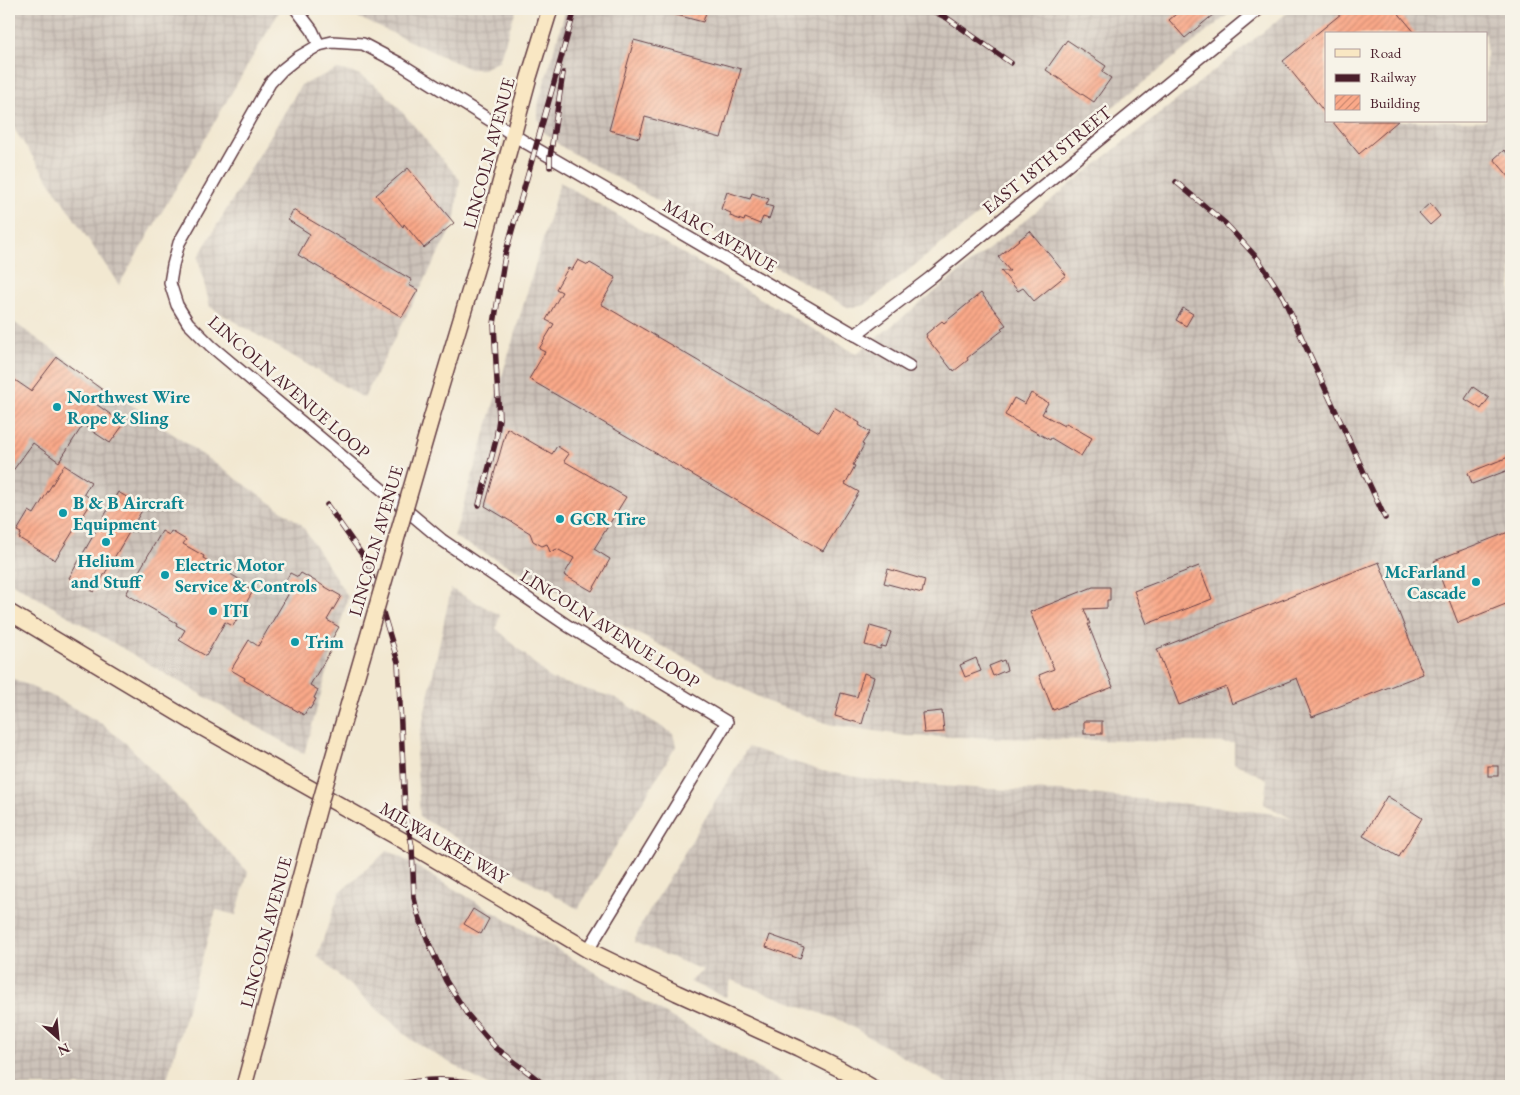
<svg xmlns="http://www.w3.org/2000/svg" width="1520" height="1095" viewBox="0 0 1520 1095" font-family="'EB Garamond',serif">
<defs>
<pattern id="industrial-grid" width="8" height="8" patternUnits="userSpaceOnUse" patternTransform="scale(1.25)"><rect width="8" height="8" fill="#ccc2b9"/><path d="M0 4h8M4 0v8" fill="none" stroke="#b1a69f"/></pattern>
<pattern id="building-hatch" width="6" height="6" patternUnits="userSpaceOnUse" patternTransform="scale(1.25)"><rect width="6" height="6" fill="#faa989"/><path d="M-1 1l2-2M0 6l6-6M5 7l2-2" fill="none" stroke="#cc8970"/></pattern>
</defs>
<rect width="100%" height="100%" fill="#f7f3e8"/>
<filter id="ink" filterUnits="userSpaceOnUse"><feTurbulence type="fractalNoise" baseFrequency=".02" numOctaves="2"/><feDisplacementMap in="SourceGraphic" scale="10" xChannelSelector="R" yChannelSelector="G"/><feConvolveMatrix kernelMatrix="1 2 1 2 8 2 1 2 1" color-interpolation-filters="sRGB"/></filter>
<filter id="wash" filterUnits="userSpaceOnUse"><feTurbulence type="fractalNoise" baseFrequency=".0096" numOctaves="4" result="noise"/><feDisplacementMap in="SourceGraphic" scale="20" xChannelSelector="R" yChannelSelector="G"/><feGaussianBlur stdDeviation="1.12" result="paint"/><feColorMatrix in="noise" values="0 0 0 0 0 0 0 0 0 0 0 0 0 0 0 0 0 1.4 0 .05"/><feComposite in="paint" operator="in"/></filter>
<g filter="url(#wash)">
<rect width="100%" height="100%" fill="#f2e8d1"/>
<g fill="url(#industrial-grid)" fill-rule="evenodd">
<polygon points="9,9 276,9 279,12 119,285 16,132 9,116"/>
<polygon points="340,9 516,9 499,61 483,69 470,69"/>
<polygon points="566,9 1235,9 865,305 849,308 562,147 545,133 537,117 539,101"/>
<path d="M1292,9h219v1077h-559l-108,-64 -113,-42 -5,17 -36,-15 13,-12 -69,-28 7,-17 107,-178 74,24 53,9 46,5 90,5 50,1 145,15 62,7 24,6 -28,-15 3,-25 -33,-16v-20l-327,-7 -78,-12 -61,-22 -314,-165 106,-355 296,172zM1326,34h160v87h-160z"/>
<polygon points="338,69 358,74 382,90 403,113 460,180 454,223 364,398 210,307 198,257 301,85"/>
<polygon points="9,319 301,524 348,597 304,754 188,687 9,581"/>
<polygon points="451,589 500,615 496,628 551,679 616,698 673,734 676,746 578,909 420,817 416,754"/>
<polygon points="9,677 54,697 102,724 128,745 248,872 236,915 216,910 165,1086 9,1086"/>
<polygon points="388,850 788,1086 489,1086 413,1041 317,956 340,892"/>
</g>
<g id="blocks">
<g fill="url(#building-hatch)">
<polygon points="666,9 707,9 703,22 665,12"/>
<polygon points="1182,9 1209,9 1214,14 1185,38 1169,20"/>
<polygon points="1347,9 1395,9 1416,34 1326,34 1326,114 1283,61"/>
<polygon points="634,40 741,69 721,138 645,117 639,138 609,130"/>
<polygon points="1067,40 1106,66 1102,72 1111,78 1094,102 1046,70"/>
<polygon points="1332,121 1398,121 1359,154"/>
<polygon points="1504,150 1511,158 1511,179 1494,159"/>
<polygon points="408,168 454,223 424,248 404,224 403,227 376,195"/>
<polygon points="727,192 750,199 752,193 769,199 766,205 773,207 769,219 763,217 760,224 745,218 744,221 730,216 731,213 721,209"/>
<polygon points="1430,203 1440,216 1430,225 1419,213"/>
<polygon points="293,210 412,280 409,285 418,290 402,317 298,255 310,234 288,220"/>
<polygon points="1030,231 1066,275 1034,301 1023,288 1018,291 1001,271 1010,271 998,257"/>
<polygon points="578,260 588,265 590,263 616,278 601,304 819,432 834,407 860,423 859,425 870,432 862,444 864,445 853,465 855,466 845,484 859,492 823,551 529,379 545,352 539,349 554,324 546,320 562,292 556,289 568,268 572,270"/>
<polygon points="981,293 1006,325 1001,328 1003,330 967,358 968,360 954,371 953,369 952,370 926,337 927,336 926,334 942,321 944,323"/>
<polygon points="1183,308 1193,314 1186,326 1176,320"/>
<polygon points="57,357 104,391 96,404 124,424 110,443 83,425 59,462 33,443 9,476 9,376 31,391"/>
<polygon points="1473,387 1489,398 1481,409 1465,399"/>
<polygon points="1031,393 1048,403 1042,414 1064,426 1066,423 1092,438 1081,456 1051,438 1050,440 1005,415 1014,398 1025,404"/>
<polygon points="507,428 552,454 557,446 569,454 564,461 626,497 594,549 610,559 592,591 564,575 574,558 557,549 550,552 547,544 542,546 533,541 530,533 485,506"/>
<polygon points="1511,456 1511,469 1472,484 1468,473"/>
<polygon points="64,465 91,482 84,494 93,500 55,560 19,538 21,533 17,531 29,511 34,514"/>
<polygon points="118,492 144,507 94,592 69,578"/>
<polygon points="162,531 169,535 171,531 186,540 183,544 204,556 203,558 244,582 242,585 253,591 233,626 225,622 206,656 179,640 185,630 176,625 177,623 126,594"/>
<polygon points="1511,531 1511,602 1458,623 1434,561"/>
<polygon points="1379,562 1423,674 1312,717 1297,678 1232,704 1226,687 1179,705 1157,649"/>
<polygon points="1199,566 1212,599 1147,624 1134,591"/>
<polygon points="888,569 925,580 922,593 884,583"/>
<polygon points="290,573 298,577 301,573 341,596 327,620 339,627 329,644 333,647 310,685 318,690 314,698 316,699 310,709 308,708 304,715 244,680 245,678 231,670 249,640 258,646 292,588 284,584"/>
<polygon points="1093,587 1110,587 1110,600 1107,600 1107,608 1084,609 1090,624 1088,624 1113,687 1053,710 1039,675 1054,669 1030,612"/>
<polygon points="870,626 891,632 886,647 882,646 880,649 865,645"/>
<polygon points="976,658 981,671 965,677 960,665"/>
<polygon points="1004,660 1007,670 993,676 989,666"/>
<polygon points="864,673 874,677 867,700 869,700 862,724 835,716 841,693 857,697"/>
<polygon points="942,711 944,732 924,733 922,713"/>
<rect x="1084" y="721" width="18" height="13"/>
<rect x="1488" y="766" width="10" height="10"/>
<polygon points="1387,796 1422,818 1399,857 1363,836"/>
<polygon points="473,909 489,919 481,934 464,924"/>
<polygon points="770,935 804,947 800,959 766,947"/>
</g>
</g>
</g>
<g filter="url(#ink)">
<use href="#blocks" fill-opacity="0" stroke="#633d44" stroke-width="1"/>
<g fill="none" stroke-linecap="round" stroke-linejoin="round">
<defs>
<g id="street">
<polyline points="296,9 312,30 319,45"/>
<polyline points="855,335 930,278 1259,9"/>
<polyline points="588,950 727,722 568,626 442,540 211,346 188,323 177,305 170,283 173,265 179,243 270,83 282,70 297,58 319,45 332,42 363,44 399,63 528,144 909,366"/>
</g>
<g id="secondary">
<polyline points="432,416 481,253 529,77 550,9"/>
<polyline points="9,612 201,727 402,840 588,950 677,993 798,1048 840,1069 870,1086"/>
</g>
</defs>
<use href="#street" stroke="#633d44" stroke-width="14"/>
<use href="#secondary" stroke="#633d44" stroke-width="18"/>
<use href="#street" stroke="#fff" stroke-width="11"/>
<use href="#secondary" stroke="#f9e7c3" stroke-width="15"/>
<defs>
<g id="rail">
<polyline points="929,9 947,18 1011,63"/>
<polyline points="550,167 550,157 563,73"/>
<polyline points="1176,182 1225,223 1258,259 1283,297 1385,518"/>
<polyline points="327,505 368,563 398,662 405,810 412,846 414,898 417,911 430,946 446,981 467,1014 495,1047 546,1086"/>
<polyline points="479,505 496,440 499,419 494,324 505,255 575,9"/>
<path d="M393,1086c31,-8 64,-8 94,0"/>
</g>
</defs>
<use href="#rail" stroke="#4a1f2b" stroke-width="5.5"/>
<use href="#rail" stroke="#f7f3e8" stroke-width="4" stroke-dasharray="11" stroke-linecap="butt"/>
<defs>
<polyline id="secondary-bridge" points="244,1086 322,796 432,416"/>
</defs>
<use href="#secondary-bridge" stroke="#633d44" stroke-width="18" stroke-linecap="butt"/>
<use href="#secondary-bridge" stroke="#f9e7c3" stroke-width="15"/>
</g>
</g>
<g fill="#0f9aa8" stroke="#f7f3e8" stroke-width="2">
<circle cx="57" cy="407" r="5"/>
<circle cx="63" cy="513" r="5"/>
<circle cx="560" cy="519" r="5"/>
<circle cx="106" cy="542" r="5"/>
<circle cx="165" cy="575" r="5"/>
<circle cx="1476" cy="582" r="5"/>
<circle cx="213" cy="611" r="5"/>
<circle cx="295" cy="642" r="5"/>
</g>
<g text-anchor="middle" stroke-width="5" stroke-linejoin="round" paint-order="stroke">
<g font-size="18" fill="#4a1f2b" stroke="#f7f3e8">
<text transform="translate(489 153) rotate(-75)" y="6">LINCOLN AVENUE</text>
<text transform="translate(1047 160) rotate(-39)" y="6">EAST 18TH STREET</text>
<text transform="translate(720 236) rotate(30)" y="6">MARC AVENUE</text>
<text transform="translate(289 387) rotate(41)" y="6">LINCOLN AVENUE LOOP</text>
<text transform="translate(376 541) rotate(-74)" y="6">LINCOLN AVENUE</text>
<text transform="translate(610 629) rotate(32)" y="6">LINCOLN AVENUE LOOP</text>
<text transform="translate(444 843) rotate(30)" y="6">MILWAUKEE WAY</text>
<text transform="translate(266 932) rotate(-75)" y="6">LINCOLN AVENUE</text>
</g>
<g font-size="18" font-weight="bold" fill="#0d838f" stroke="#f7f3e8" text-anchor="start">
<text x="67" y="403">Northwest Wire<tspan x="67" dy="21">Rope &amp; Sling</tspan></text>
<text x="73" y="509">B &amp; B Aircraft<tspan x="73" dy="21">Equipment</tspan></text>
<text x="570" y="525">GCR Tire</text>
<text x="106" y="567" text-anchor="middle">Helium<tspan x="106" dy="21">and Stuff</tspan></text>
<text x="175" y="571">Electric Motor<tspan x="175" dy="21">Service &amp; Controls</tspan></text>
<text x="1466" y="578" text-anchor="end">McFarland<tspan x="1466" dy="21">Cascade</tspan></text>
<text x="223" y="617">ITI</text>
<text x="305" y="648">Trim</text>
</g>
</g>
<rect width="1520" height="1095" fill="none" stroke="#f7f3e8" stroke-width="30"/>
<rect x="1325" y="32" width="162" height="90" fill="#f7f3e8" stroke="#b29e9c"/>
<rect x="1335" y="49" width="25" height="8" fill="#f9e7c3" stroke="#b29e9c"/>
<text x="1370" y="58" font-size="15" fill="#4a1f2b">Road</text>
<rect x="1335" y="74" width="25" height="8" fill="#4a1f2b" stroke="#b29e9c"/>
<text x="1370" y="82" font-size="15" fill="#4a1f2b">Railway</text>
<rect x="1335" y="95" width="25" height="15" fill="url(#building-hatch)" stroke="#b29e9c"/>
<text x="1370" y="108" font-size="15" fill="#4a1f2b">Building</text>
<g transform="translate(58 1038) rotate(153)" stroke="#f7f3e8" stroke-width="4" paint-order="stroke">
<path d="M0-4L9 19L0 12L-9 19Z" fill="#4a1f2b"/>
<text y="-8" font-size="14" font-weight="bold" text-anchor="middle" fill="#4a1f2b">N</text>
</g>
</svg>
